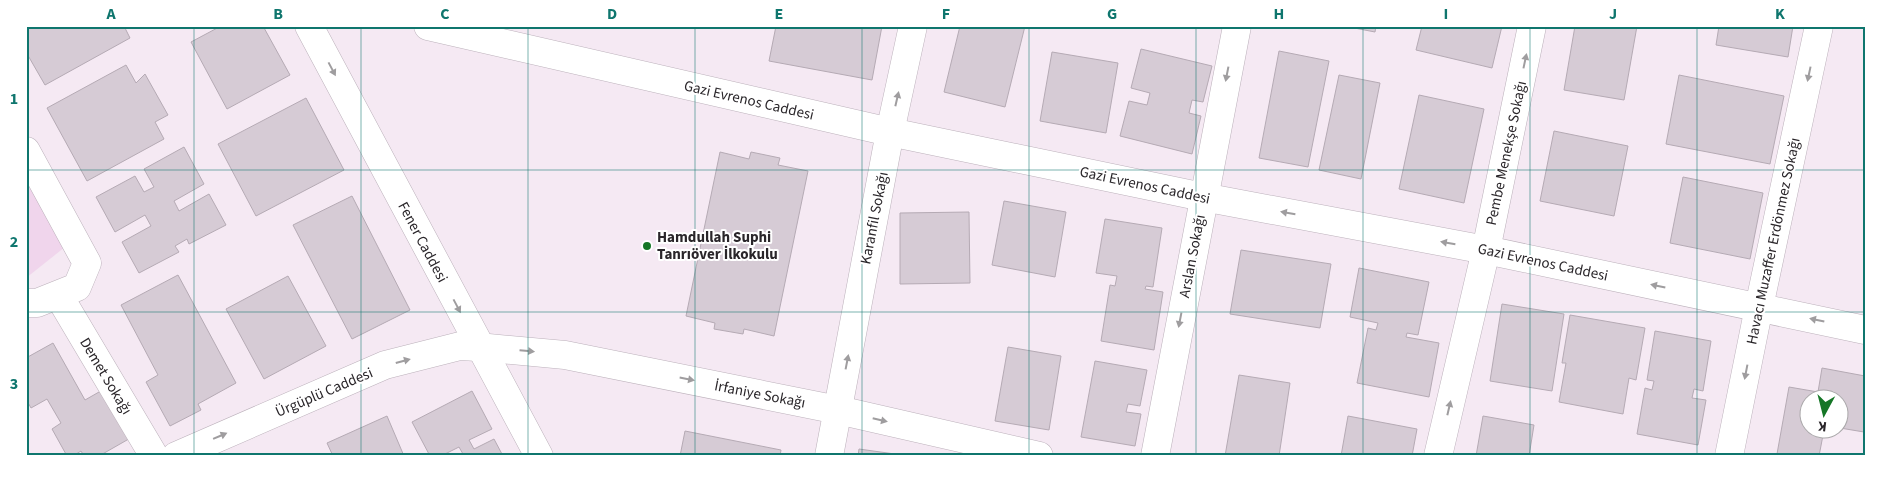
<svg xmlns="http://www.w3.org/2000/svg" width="1891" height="482" viewBox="0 0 1891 482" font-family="'Source Sans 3',sans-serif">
<rect width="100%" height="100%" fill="#f5e9f3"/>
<polygon fill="#f0d5ec" points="26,179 65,247 26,278"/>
<g fill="#d6cbd5" stroke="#b5aab4">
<polygon points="26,26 124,26 130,38 45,85 26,52"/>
<polygon points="221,26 263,26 290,75 227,109 191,42"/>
<polygon points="776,26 882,26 872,80 769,61"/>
<polygon points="960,26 1025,26 1005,107 944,92"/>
<polygon points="1344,26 1376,26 1375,32"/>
<polygon points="1422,26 1502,26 1492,68 1416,50"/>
<polygon points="1575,26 1637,26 1624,100 1564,90"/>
<polygon points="1719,26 1793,26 1788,57 1716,45"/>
<polygon points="1141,49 1212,66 1203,102 1192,100 1189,113 1201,116 1192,154 1120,136 1129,101 1147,105 1150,93 1131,88"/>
<polygon points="1279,51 1329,61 1308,167 1259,158"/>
<polygon points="1052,52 1118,63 1106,133 1040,121"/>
<polygon points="126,65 136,83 145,74 168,115 155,122 164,139 87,181 47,108"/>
<polygon points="1339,75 1380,83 1361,179 1319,170"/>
<polygon points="1679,75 1784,96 1770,164 1666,144"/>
<polygon points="1419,95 1484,109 1464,203 1399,189"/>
<polygon points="306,98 344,170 256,216 218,144"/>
<polygon points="1554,131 1628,146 1614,216 1540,201"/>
<polygon points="184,147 204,184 174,201 179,211 209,194 226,225 189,244 187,239 175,246 179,252 139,273 122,242 151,226 145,215 115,232 96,197 135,176 144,192 154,187 144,169"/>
<polygon points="720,152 749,159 751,152 780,158 778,165 808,171 774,336 744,329 743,334 714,329 715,323 686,316"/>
<polygon points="1683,177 1763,193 1750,259 1670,243"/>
<polygon points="352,196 410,310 352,339 293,225"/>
<polygon points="1004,201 1066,212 1055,277 992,265"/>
<polygon points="969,212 970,283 900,284 900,213"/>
<polygon points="1105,219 1162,228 1153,287 1146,286 1145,289 1163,292 1154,350 1101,341 1110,285 1115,286 1117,276 1096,273"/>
<polygon points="1241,250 1331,264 1320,328 1230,314"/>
<polygon points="1359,268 1429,282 1418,335 1407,333 1406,337 1439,343 1429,397 1357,383 1368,328 1376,330 1378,323 1350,317"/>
<polygon points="178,275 236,383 198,404 201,410 170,426 146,382 158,375 121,305"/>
<polygon points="288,276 326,346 264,379 226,309"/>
<polygon points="1502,304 1564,314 1552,391 1490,381"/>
<polygon points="1570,315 1645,328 1636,380 1629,378 1623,414 1559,402 1566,363 1562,363"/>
<polygon points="1655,331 1711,341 1703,391 1694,389 1692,398 1706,400 1698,445 1637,434 1645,388 1652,390 1654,381 1647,380"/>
<polygon points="53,343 85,400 106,388 134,436 99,456 84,456 81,451 73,456 67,456 52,429 61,423 47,399 31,408 26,399 26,358"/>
<polygon points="1008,347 1061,356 1049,430 995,421"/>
<polygon points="1095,361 1147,370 1140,406 1128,404 1126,412 1141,414 1135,446 1081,437"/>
<polygon points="1822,368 1865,376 1864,432 1840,428 1842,420 1838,420 1838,400 1808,400 1808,430 1824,430 1819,456 1777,454 1789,387 1818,392"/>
<polygon points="1239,375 1290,383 1279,456 1225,456"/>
<polygon points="472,391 492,429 469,440 474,449 494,439 503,456 460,456 463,454 459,447 441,456 430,456 412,422"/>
<polygon points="387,416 404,456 333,456 327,443"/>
<polygon points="1348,416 1417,429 1412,456 1341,456"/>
<polygon points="1483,416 1534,425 1529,456 1476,456"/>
<polygon points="685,431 781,450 780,456 680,456"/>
<polygon points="859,449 909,456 858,456"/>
</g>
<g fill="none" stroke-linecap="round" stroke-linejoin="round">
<defs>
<g id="minor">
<polyline points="428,26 890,132 1203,197 1486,250 1865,330"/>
<polyline points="26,151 87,263 77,287 37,303 26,303"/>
<polyline points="59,296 154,456"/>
<polyline points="478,347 565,355 838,410 1039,456"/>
<polyline points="829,456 890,132 913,26"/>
<polyline points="1155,456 1237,26"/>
<polyline points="1438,456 1486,250 1532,26"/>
<polyline points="1729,456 1759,307 1819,26"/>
</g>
<g id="major">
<polyline points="309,26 539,456"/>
<polyline points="176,456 385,365 460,346 478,347"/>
</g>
</defs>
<use href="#minor" stroke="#bcb1bb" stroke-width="29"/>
<use href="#major" stroke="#bcb1bb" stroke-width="29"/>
<use href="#minor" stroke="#fff" stroke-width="28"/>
<use href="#major" stroke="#fff" stroke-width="28"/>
</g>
<defs><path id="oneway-solid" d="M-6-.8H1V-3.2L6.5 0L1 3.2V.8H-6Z" transform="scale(1.25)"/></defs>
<g fill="#9f9d9f">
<use href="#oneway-solid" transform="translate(1525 61) rotate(-78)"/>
<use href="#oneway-solid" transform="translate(332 69) rotate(62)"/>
<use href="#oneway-solid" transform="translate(1227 74) rotate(101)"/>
<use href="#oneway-solid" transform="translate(1809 74) rotate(102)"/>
<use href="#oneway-solid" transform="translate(897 99) rotate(-77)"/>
<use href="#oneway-solid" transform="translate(1288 213) rotate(-170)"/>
<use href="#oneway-solid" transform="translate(1448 243) rotate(-170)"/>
<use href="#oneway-solid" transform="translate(1658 286) rotate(-168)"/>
<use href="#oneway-solid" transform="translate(457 306) rotate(62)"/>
<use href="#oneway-solid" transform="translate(1180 320) rotate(101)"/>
<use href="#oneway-solid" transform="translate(1817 320) rotate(-168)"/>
<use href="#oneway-solid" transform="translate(527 351) rotate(5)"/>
<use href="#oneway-solid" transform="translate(403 361) rotate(-15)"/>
<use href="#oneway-solid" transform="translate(847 362) rotate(-79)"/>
<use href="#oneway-solid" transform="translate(1746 372) rotate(101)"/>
<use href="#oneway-solid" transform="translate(687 379) rotate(11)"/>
<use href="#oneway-solid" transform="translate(1449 408) rotate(-77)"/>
<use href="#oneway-solid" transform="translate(880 420) rotate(13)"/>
<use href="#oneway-solid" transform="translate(220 436) rotate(-23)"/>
</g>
<path fill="none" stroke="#0f766e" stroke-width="1" stroke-opacity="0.55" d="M194,26v430M361,26v430M528,26v430M695,26v430M862,26v430M1029,26v430M1196,26v430M1363,26v430M1530,26v430M1697,26v430M26,170h1839M26,312h1839"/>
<circle fill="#157626" stroke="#fff" stroke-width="2" cx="647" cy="246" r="5"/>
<g text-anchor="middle" stroke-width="4" stroke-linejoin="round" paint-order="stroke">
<g font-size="15" fill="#2a262a" stroke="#fff">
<text transform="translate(749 100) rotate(13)" y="5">Gazi Evrenos Caddesi</text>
<text transform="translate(1506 153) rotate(-78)" y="5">Pembe Menekşe Sokağı</text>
<text transform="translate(1145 185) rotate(12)" y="5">Gazi Evrenos Caddesi</text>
<text transform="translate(874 218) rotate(-79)" y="5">Karanfil Sokağı</text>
<text transform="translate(1773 241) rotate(-78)" y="5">Havacı Muzaffer Erdönmez Sokağı</text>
<text transform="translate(423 242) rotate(62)" y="5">Fener Caddesi</text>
<text transform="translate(1192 256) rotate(-79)" y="5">Arslan Sokağı</text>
<text transform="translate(1543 262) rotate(12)" y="5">Gazi Evrenos Caddesi</text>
<text transform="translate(106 376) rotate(59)" y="5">Demet Sokağı</text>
<text transform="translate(324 392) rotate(-23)" y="5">Ürgüplü Caddesi</text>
<text transform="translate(760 394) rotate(11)" y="5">İrfaniye Sokağı</text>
</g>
<g font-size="15" font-weight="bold" fill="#2a262a" stroke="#fff" text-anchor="start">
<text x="657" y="242">Hamdullah Suphi<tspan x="657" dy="17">Tanrıöver İlkokulu</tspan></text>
</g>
</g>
<rect width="1891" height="482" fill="none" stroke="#ffffff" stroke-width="55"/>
<g transform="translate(1824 414) rotate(187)"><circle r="24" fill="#ffffff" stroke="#aaa8aa"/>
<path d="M0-4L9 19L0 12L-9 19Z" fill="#157626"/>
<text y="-8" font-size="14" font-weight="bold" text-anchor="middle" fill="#2a262a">K</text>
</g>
<rect x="28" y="28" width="1836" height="426" fill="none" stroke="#0f766e" stroke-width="2"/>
<g font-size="16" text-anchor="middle" font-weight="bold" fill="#0f766e">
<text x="111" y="19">A</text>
<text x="278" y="19">B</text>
<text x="445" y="19">C</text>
<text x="612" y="19">D</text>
<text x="779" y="19">E</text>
<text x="946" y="19">F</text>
<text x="1112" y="19">G</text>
<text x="1279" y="19">H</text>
<text x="1446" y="19">I</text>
<text x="1613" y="19">J</text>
<text x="1780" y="19">K</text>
<text x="14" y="104">1</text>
<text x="14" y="247">2</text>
<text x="14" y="389">3</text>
</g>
</svg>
